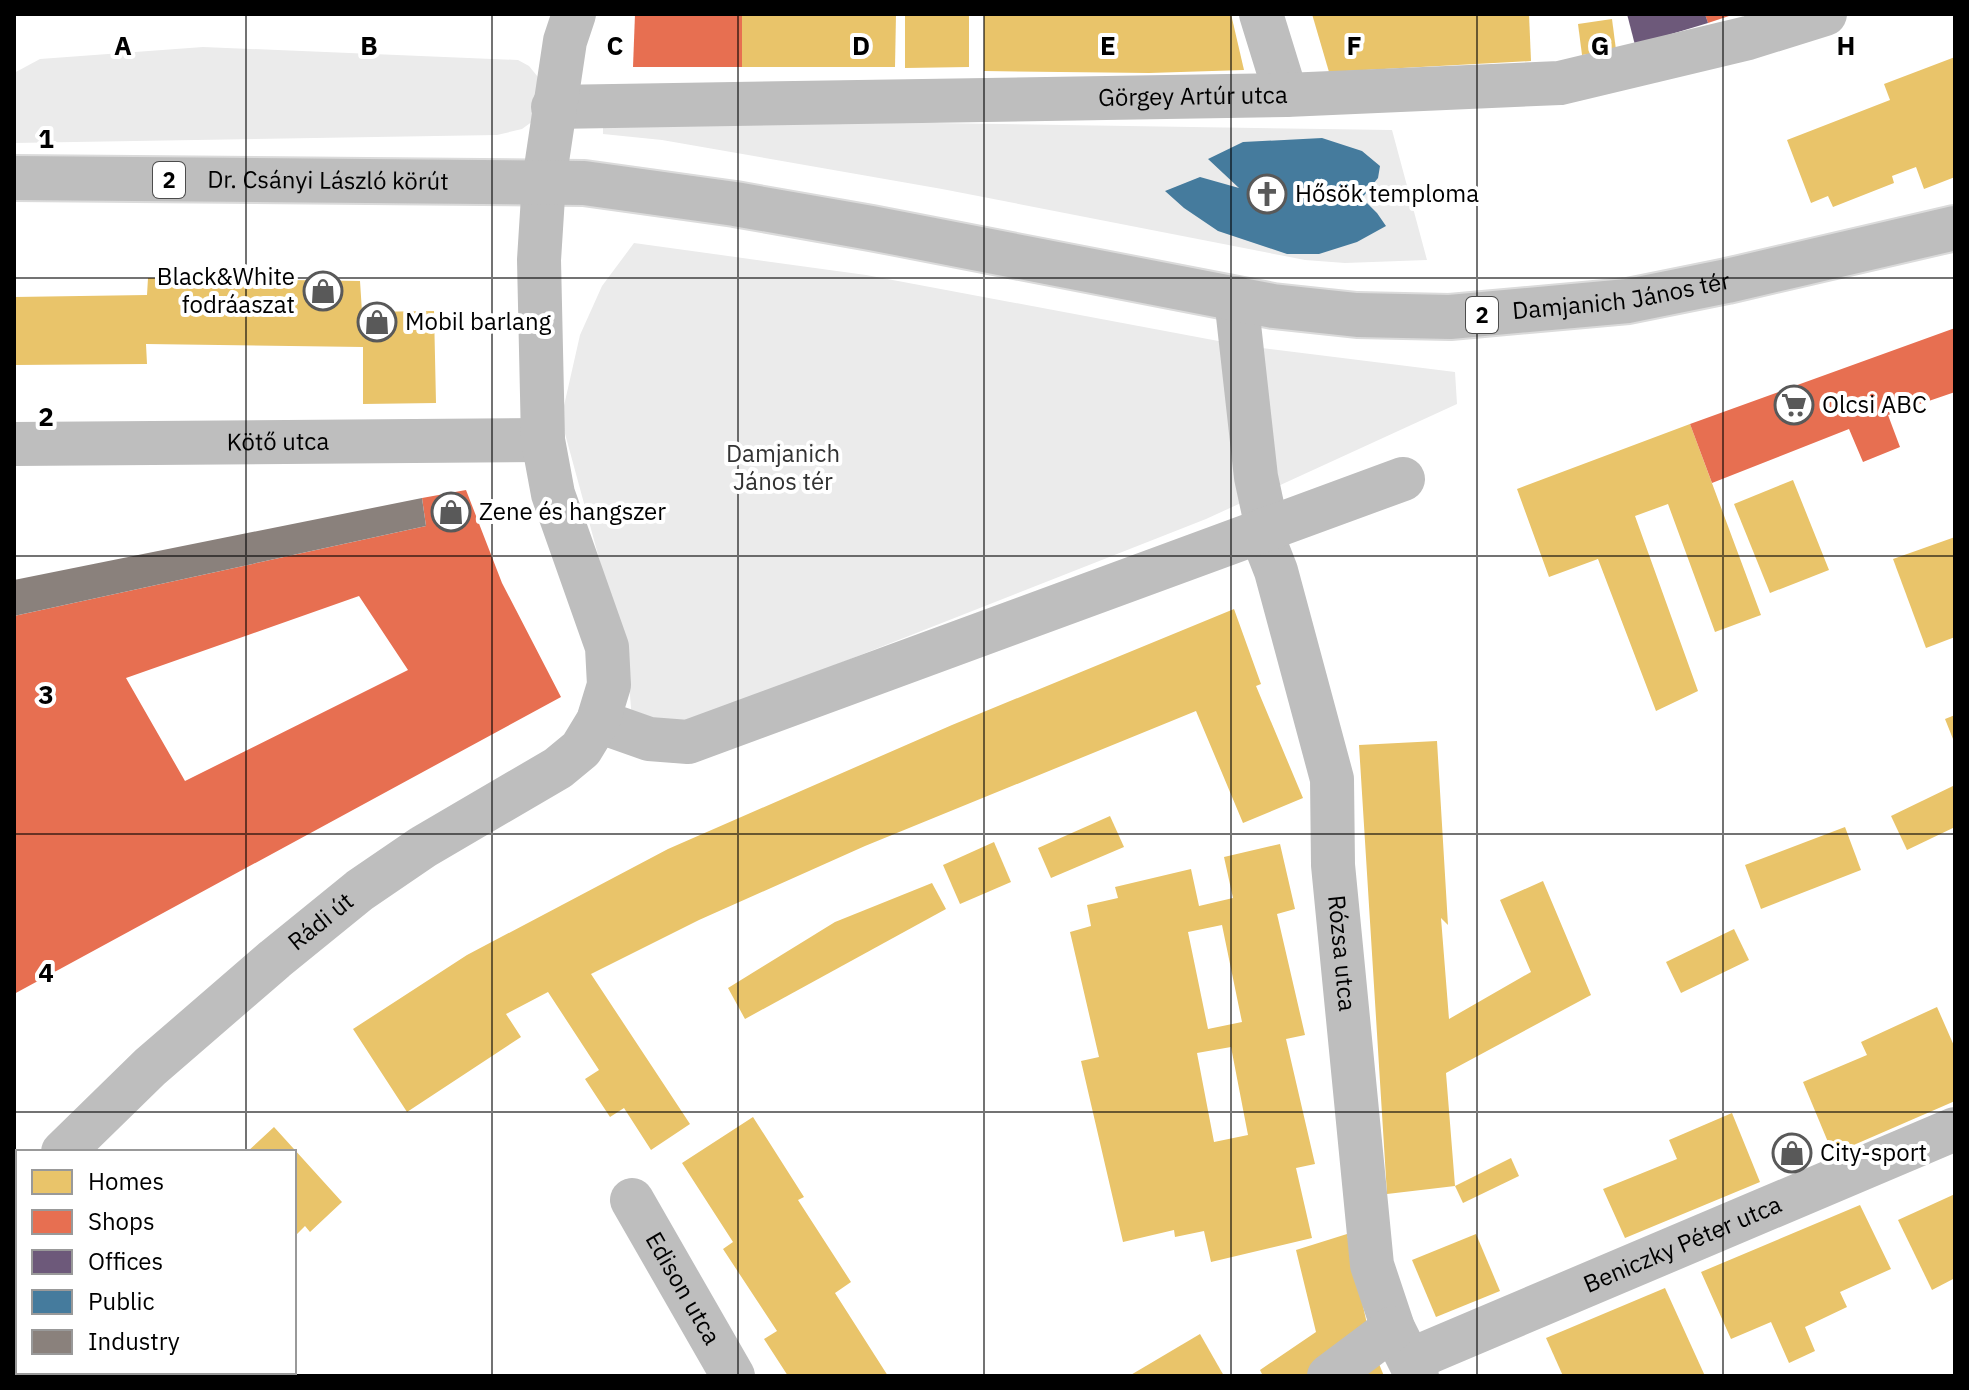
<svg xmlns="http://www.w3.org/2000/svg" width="1969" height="1390" viewBox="0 0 1969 1390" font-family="'IBM Plex Sans',sans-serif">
<rect width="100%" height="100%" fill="#fff"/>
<g fill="#ebebeb">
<polygon points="203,47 518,60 529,66 542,82 533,121 522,129 497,135 14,143 14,73 40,59"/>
<polygon points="603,118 1392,130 1427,260 1345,263 1305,260 942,189 662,140 603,134"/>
<polygon points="634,243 866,275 1245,346 1455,372 1457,404 1206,519 685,724 632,719 627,661 561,419 580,335 602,286"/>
</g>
<g fill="#e9c46a" fill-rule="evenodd">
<polygon points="742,14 896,14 895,67 742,67"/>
<polygon points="905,14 969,15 969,67 905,68"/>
<polygon points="984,14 1231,14 1244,70 1149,73 984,71"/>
<polygon points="1312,14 1529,14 1531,61 1329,72"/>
<polygon points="1612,19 1616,50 1582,55 1578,24"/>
<polygon points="1955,57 1955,177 1924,189 1916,167 1892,176 1894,183 1833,207 1828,196 1811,203 1787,140 1890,100 1884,84"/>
<polygon points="148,278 360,281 362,312 434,311 436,403 363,404 363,347 146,344 147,364 14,365 14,297 147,295"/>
<polygon points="1690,424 1761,615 1715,632 1668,504 1635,516 1698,691 1656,711 1598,559 1549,577 1517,489"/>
<polygon points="1793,480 1829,570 1770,593 1734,504"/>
<polygon points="1955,537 1955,637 1926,648 1893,559"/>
<polygon points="1234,609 1261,684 1256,686 1303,798 1243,823 1196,711 865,846 699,920 591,974 690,1124 651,1150 624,1108 610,1117 585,1079 599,1070 548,992 506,1014 521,1037 407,1112 353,1029 467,955 668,849 952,725"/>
<polygon points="1955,715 1955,744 1945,719"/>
<polygon points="1437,741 1448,925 1441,918 1449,1019 1531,972 1500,900 1543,881 1591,995 1446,1073 1455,1186 1387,1194 1359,745"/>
<polygon points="1955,785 1955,827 1907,850 1891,816"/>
<polygon points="1110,816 1124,847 1051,878 1038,848"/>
<polygon points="1845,827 1861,870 1761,909 1745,865"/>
<polygon points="994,842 1011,882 960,904 943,865"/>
<path d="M1280,844l15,65 -18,5 28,121 -19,4 29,125 -19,4 16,70 -101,24 -7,-31 -29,6 -1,-7 -51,12 -42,-181 18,-4 -29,-125 21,-6 -4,-21 31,-7 -3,-11 76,-18 8,37 34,-8 -9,-41zM1222,925l20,97 -34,7 -20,-97zM1231,1047l17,88 -34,7 -17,-89z"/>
<polygon points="932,883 946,909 745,1019 728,988 835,922"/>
<polygon points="1734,929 1749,960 1681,993 1666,962"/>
<polygon points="1937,1007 1955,1048 1955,1101 1833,1154 1803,1082 1867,1055 1861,1042"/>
<polygon points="1732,1113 1760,1182 1625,1238 1603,1189 1677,1159 1669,1140"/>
<polygon points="753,1117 804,1197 798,1200 851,1282 835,1293 888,1376 788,1376 764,1339 777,1331 723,1249 733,1242 682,1163"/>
<polygon points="274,1127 342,1202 310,1232 305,1226 294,1237 294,1152 247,1152"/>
<polygon points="1511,1158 1519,1176 1463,1203 1455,1186"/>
<polygon points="1955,1194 1955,1278 1932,1290 1898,1220"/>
<polygon points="1860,1205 1891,1269 1840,1292 1847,1307 1805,1327 1815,1351 1789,1363 1771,1322 1731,1339 1701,1272"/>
<polygon points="1347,1234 1371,1342 1326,1376 1263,1376 1260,1370 1316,1332 1296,1250"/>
<polygon points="1476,1234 1500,1291 1436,1317 1412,1260"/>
<polygon points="1665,1288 1705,1376 1563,1376 1546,1338"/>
<polygon points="1200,1334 1224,1376 1129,1376"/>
<polygon points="1377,1359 1384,1376 1355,1376"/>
</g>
<g fill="#e76f51" fill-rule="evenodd">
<polygon points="635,14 742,14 742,67 633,67"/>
<polygon points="1705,14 1732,14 1732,15 1708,23"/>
<polygon points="1955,328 1955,392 1888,415 1900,447 1863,462 1849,429 1712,483 1690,424"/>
<path d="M466,490l36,93 59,114 -547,297v-378l412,-90 -4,-28zM359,596l49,74 -223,111 -59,-103z"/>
</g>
<polygon fill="#6d597a" points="1627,14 1705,14 1708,23 1635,45"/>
<polygon fill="#457b9d" points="1322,138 1362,151 1380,166 1378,178 1362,198 1377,213 1386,226 1357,242 1319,254 1287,254 1218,231 1184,208 1165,191 1200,177 1239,188 1208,159 1243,142"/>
<polygon fill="#8a817c" points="422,498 426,526 14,616 14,580"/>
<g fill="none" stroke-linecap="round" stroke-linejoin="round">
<defs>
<g id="major">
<path id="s7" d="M14,178l570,5 151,21 136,24 402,78 84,9 93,2 178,-16 99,-20 228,-53"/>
</g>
</defs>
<use href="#major" stroke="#dbdbdb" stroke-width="48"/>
<g stroke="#bebebe" stroke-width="44">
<polyline points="1261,14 1286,95"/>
<path id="s1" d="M553,107l733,-12 274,-12 188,-45 77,-24"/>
<polyline points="1236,298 1256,477 1267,528"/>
<path id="s2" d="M14,444l529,-4"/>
<path id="s3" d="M1260,530l16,41 56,208 1,86 39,400 21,63 24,48"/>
<polyline points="598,721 649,739 688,742 1403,479"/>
<path id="s4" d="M63,1152l87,-85 125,-108 85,-69 63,-43 135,-79 23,-19 17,-28 11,-36 -2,-38 -54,-153 -10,-54 -4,-180 5,-79 21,-140 9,-27"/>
<path id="s5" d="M632,1200l101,176"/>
<polyline points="14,1202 18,1198"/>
<path id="s6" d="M1410,1360l545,-231"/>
<polyline points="151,1372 153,1376"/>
<polyline points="1329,1376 1393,1328"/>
</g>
<use href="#major" stroke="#bebebe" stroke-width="44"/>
</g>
<path fill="none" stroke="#000" stroke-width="2" stroke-opacity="0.55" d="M246,14v1138M492,14v1362M738,14v1362M984,14v1362M1231,14v1362M1477,14v1362M1723,14v1362M14,278h1941M14,556h1941M14,834h1941M14,1112h1941M246,1372v4"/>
<defs>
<symbol id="church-ring" viewBox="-11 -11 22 22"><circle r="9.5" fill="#fff" stroke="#595959" stroke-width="1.5"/><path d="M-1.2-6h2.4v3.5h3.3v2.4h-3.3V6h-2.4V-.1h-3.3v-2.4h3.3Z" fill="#595959"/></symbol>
<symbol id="shop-ring" viewBox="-11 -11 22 22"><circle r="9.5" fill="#fff" stroke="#595959" stroke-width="1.5"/><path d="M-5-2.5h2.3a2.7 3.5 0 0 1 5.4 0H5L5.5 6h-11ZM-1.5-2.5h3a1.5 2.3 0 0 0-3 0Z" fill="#595959"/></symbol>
<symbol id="supermarket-ring" viewBox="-11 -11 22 22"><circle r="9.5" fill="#fff" stroke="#595959" stroke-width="1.5"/><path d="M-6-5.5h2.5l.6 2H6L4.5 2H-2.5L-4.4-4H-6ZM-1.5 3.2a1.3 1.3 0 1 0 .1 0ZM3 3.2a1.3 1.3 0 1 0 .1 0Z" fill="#595959"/></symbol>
</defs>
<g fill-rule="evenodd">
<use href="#church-ring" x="1245" y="172" width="44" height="44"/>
<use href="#shop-ring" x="301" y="269" width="44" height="44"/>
<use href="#shop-ring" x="355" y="300" width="44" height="44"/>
<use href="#supermarket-ring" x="1772" y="383" width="44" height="44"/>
<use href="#shop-ring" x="429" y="490" width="44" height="44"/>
<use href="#shop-ring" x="1770" y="1131" width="44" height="44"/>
</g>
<g text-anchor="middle" stroke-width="8" stroke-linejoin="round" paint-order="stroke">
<g fill="#fff" stroke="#4c4c4c" stroke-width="2">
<rect x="153" y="162" width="32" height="36" rx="6"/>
<rect x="1466" y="297" width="32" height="36" rx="6"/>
</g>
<g font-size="22" font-weight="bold" fill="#000">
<text x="169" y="188">2</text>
<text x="1482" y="323">2</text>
</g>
<g font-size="24" fill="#000" stroke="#fff">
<text dy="8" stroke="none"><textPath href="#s1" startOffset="640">Görgey Artúr utca</textPath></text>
<text dy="8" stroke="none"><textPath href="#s7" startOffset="314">Dr. Csányi László körút</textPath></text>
<text dy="8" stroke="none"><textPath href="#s7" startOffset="1620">Damjanich János tér</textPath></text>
<text dy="8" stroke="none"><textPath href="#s2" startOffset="264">Kötő utca</textPath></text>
<text dy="8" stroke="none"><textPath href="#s4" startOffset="346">Rádi út</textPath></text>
<text dy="8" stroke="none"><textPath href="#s3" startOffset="434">Rózsa utca</textPath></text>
<text dy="8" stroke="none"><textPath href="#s6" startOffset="296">Beniczky Péter utca</textPath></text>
<text dy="8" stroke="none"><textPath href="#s5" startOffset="102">Edison utca</textPath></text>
</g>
<g font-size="24" fill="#000" stroke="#fff" text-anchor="start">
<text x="1295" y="202">Hősök temploma</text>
<text x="295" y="285" text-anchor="end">Black&amp;White<tspan x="295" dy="28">fodráaszat</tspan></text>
<text x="405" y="330">Mobil barlang</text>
<text x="1822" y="413">Olcsi ABC</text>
<text x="479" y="520">Zene és hangszer</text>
<text x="1820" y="1161">City-sport</text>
</g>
<g font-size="24" fill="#323232" stroke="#fff">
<text x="783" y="462">Damjanich<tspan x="783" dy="28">János tér</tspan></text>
</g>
</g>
<g font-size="26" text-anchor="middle" font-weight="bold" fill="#000" stroke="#fff" stroke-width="8" stroke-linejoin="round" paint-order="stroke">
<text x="123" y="55">A</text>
<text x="369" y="55">B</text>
<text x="615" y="55">C</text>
<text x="861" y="55">D</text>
<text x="1108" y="55">E</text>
<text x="1354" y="55">F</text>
<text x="1600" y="55">G</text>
<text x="1846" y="55">H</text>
<text x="46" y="148">1</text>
<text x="46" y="426">2</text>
<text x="46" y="704">3</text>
<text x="46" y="982">4</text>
</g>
<rect width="1969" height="1390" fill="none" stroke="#000000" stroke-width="32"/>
<rect x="16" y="1150" width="280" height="224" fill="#ffffff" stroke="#999999" stroke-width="2"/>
<rect x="32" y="1170" width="40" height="24" fill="#e9c46a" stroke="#999999" stroke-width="2"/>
<text x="88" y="1190" font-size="24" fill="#000000">Homes</text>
<rect x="32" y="1210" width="40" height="24" fill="#e76f51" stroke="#999999" stroke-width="2"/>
<text x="88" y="1230" font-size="24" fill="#000000">Shops</text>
<rect x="32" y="1250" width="40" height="24" fill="#6d597a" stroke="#999999" stroke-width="2"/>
<text x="88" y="1270" font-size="24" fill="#000000">Offices</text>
<rect x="32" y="1290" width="40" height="24" fill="#457b9d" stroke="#999999" stroke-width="2"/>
<text x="88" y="1310" font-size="24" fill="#000000">Public</text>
<rect x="32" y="1330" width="40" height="24" fill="#8a817c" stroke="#999999" stroke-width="2"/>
<text x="88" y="1350" font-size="24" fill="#000000">Industry</text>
</svg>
